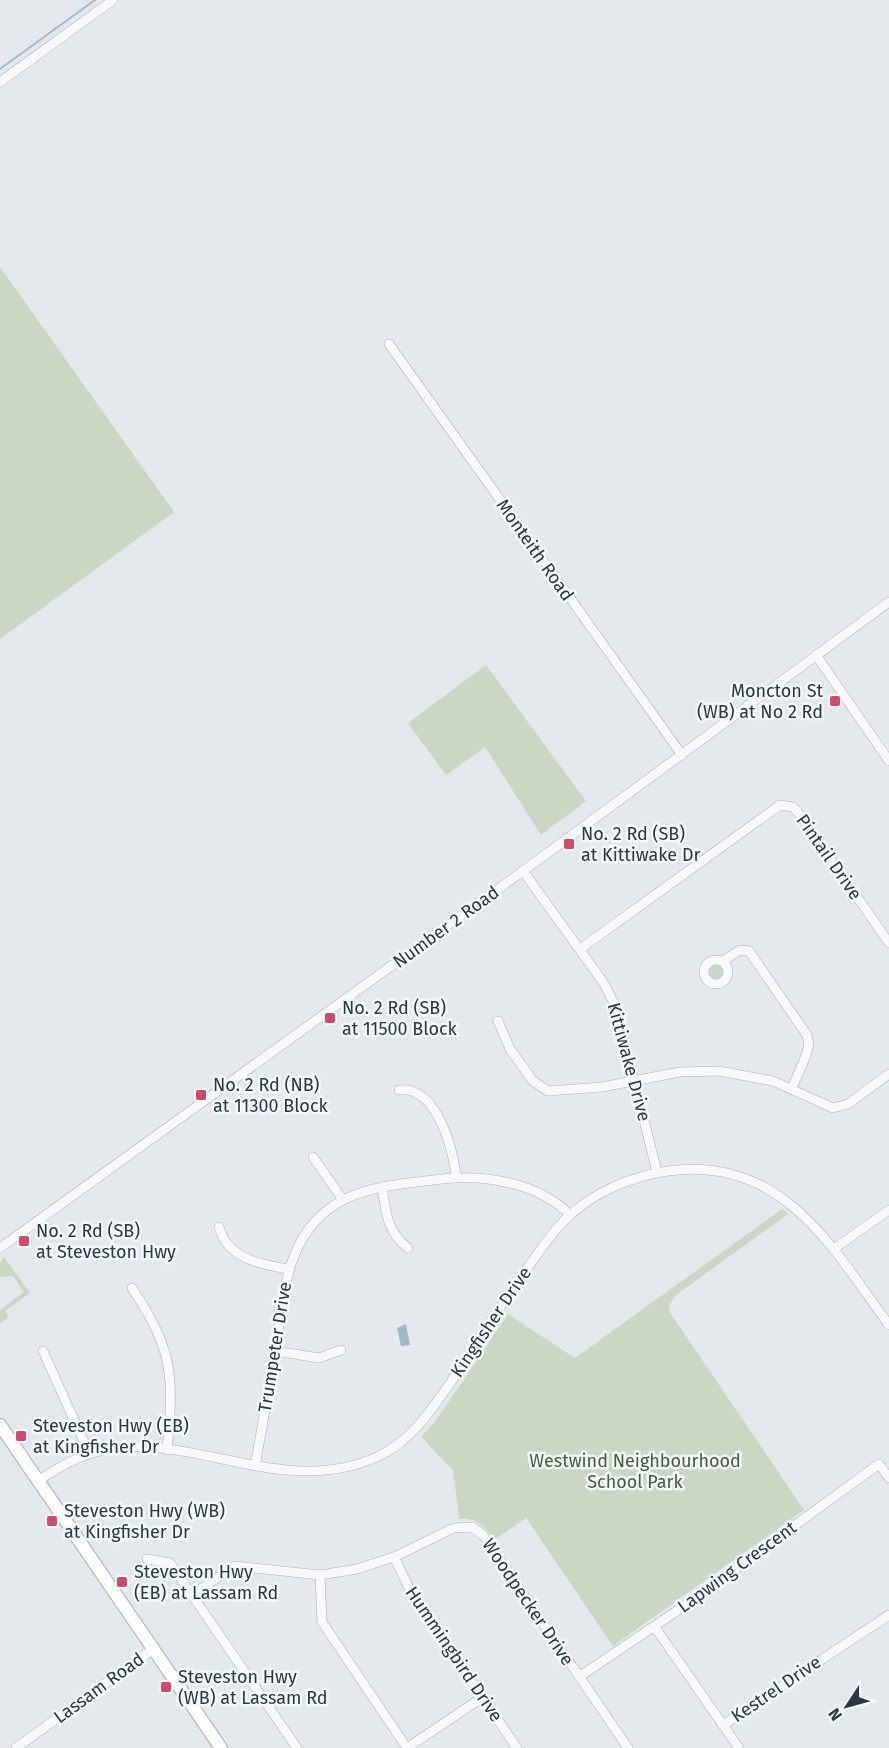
<svg xmlns="http://www.w3.org/2000/svg" width="889" height="1748" viewBox="0 0 889 1748" font-family="'Fira Sans',sans-serif">
<rect width="100%" height="100%" fill="#e4e8ec"/>
<g fill="#cbd6c5">
<polygon points="0,267 174,512 0,639"/>
<polygon points="486,665 586,801 541,835 485,747 446,775 408,723"/>
<circle cx="716" cy="972" r="7"/>
<path d="M782,1209l6,5 -112,81 -6,9 -1,7 135,199 -191,136 -87,-128 -32,22c-8,-13 -18,-23 -35,-21l-6,-49 -32,-33 14,-15 73,-108 67,44z"/>
<polygon points="4,1257 30,1293 5,1311 9,1317 0,1324 0,1310 24,1292 13,1276 0,1277 0,1263"/>
</g>
<polygon fill="#a0bacb" points="406,1324 410,1345 401,1346 397,1328"/>
<g fill="none" stroke-linecap="round" stroke-linejoin="round">
<polyline stroke="#a0bacb" stroke-width="2" points="0,69 95,0"/>
<defs>
<g id="minor">
<polyline points="0,82 113,0"/>
<polyline points="389,344 682,755"/>
<polyline points="816,655 889,761"/>
<polyline points="523,871 603,982 615,1005 657,1172"/>
<polyline points="580,949 780,805 793,807 798,812 889,943"/>
<circle cx="716" cy="972" r="12"/>
<polyline points="723,961 740,950 749,951 807,1035 809,1045 805,1058 792,1088"/>
<polyline points="498,1021 510,1049 533,1081 548,1091 602,1087 680,1072 719,1071 773,1081 833,1108 848,1104 889,1074"/>
<path d="M399,1090c37,-5 55,59 57,88"/>
<polyline points="313,1157 343,1200"/>
<path d="M382,1187c4,25 5,45 26,61"/>
<path d="M219,1227c9,32 40,37 69,42"/>
<polyline points="0,1248 523,871 889,602"/>
<polyline points="835,1248 889,1210"/>
<path d="M132,1288c42,63 42,89 35,162"/>
<polyline points="43,1351 89,1453"/>
<polyline points="275,1351 319,1358 341,1350"/>
<path d="M255,1466c7,-37 13,-75 20,-112 9,-57 9,-125 70,-155 30,-14 64,-16 97,-20 43,-5 97,4 128,36"/>
<path d="M38,1481c23,-16 49,-30 77,-33 89,-10 171,49 262,9 33,-15 54,-46 74,-75 25,-38 50,-77 77,-115 13,-17 24,-36 40,-50 26,-25 64,-41 100,-46 114,-16 164,76 221,154"/>
<polyline points="394,1557 411,1592 517,1748"/>
<polyline points="147,1559 170,1563 297,1748"/>
<polyline points="320,1575 322,1622 407,1748"/>
<polyline points="193,1594 235,1566 320,1575 357,1569 394,1557 454,1528 472,1527 483,1535 628,1748"/>
<polyline points="654,1626 739,1748"/>
<polyline points="579,1677 687,1604 879,1464 889,1478"/>
<polyline points="723,1725 889,1615"/>
<polyline points="16,1748 153,1649"/>
<polyline points="407,1748 483,1697"/>
</g>
<polyline id="major" points="0,1425 221,1748"/>
</defs>
<use href="#minor" stroke="#a9afb7" stroke-width="10"/>
<use href="#major" stroke="#a3aeb8" stroke-width="14"/>
<use href="#minor" stroke="#f7f8fa" stroke-width="9"/>
<use href="#major" stroke="#fff" stroke-width="12"/>
</g>
<g fill="#cf4b6d" stroke="#f4f7f9" stroke-width="2">
<rect x="829" y="695" width="12" height="12" rx="3"/>
<rect x="563" y="838" width="12" height="12" rx="3"/>
<rect x="324" y="1012" width="12" height="12" rx="3"/>
<rect x="195" y="1089" width="12" height="12" rx="3"/>
<rect x="18" y="1235" width="12" height="12" rx="3"/>
<rect x="15" y="1430" width="12" height="12" rx="3"/>
<rect x="46" y="1515" width="12" height="12" rx="3"/>
<rect x="116" y="1576" width="12" height="12" rx="3"/>
<rect x="160" y="1681" width="12" height="12" rx="3"/>
</g>
<g text-anchor="middle" stroke-width="5" stroke-linejoin="round" paint-order="stroke">
<g font-size="18" fill="#2b3745" stroke="#f4f7f9">
<text transform="translate(535 550) rotate(55)" y="6">Monteith Road</text>
<text transform="translate(829 857) rotate(55)" y="6">Pintail Drive</text>
<text transform="translate(446 927) rotate(-36)" y="6">Number 2 Road</text>
<text transform="translate(629 1062) rotate(75)" y="6">Kittiwake Drive</text>
<text transform="translate(491 1322) rotate(-56)" y="6">Kingfisher Drive</text>
<text transform="translate(275 1347) rotate(-81)" y="6">Trumpeter Drive</text>
<text transform="translate(737 1567) rotate(-36)" y="6">Lapwing Crescent</text>
<text transform="translate(528 1602) rotate(56)" y="6">Woodpecker Drive</text>
<text transform="translate(454 1654) rotate(56)" y="6">Hummingbird Drive</text>
<text transform="translate(99 1688) rotate(-36)" y="6">Lassam Road</text>
<text transform="translate(776 1689) rotate(-34)" y="6">Kestrel Drive</text>
</g>
<g font-size="18" fill="#2b3745" stroke="#f4f7f9" text-anchor="start">
<text x="823" y="697" text-anchor="end">Moncton St<tspan x="823" dy="21">(WB) at No 2 Rd</tspan></text>
<text x="581" y="840">No. 2 Rd (SB)<tspan x="581" dy="21">at Kittiwake Dr</tspan></text>
<text x="342" y="1014">No. 2 Rd (SB)<tspan x="342" dy="21">at 11500 Block</tspan></text>
<text x="213" y="1091">No. 2 Rd (NB)<tspan x="213" dy="21">at 11300 Block</tspan></text>
<text x="36" y="1237">No. 2 Rd (SB)<tspan x="36" dy="21">at Steveston Hwy</tspan></text>
<text x="33" y="1432">Steveston Hwy (EB)<tspan x="33" dy="21">at Kingfisher Dr</tspan></text>
<text x="64" y="1517">Steveston Hwy (WB)<tspan x="64" dy="21">at Kingfisher Dr</tspan></text>
<text x="134" y="1578">Steveston Hwy<tspan x="134" dy="21">(EB) at Lassam Rd</tspan></text>
<text x="178" y="1683">Steveston Hwy<tspan x="178" dy="21">(WB) at Lassam Rd</tspan></text>
</g>
<g font-size="18" fill="#446039" stroke="#f4f7f9">
<text x="635" y="1467">Westwind Neighbourhood<tspan x="635" dy="21">School Park</tspan></text>
</g>
</g>
<g transform="translate(847 1706) rotate(234)" stroke="#f4f7f9" stroke-width="4.5" paint-order="stroke">
<path d="M0-4.5L10 22L0 15L-10 22Z" fill="#2b3745"/>
<text y="-9" font-size="16" font-weight="bold" text-anchor="middle" fill="#2b3745">N</text>
</g>
</svg>
